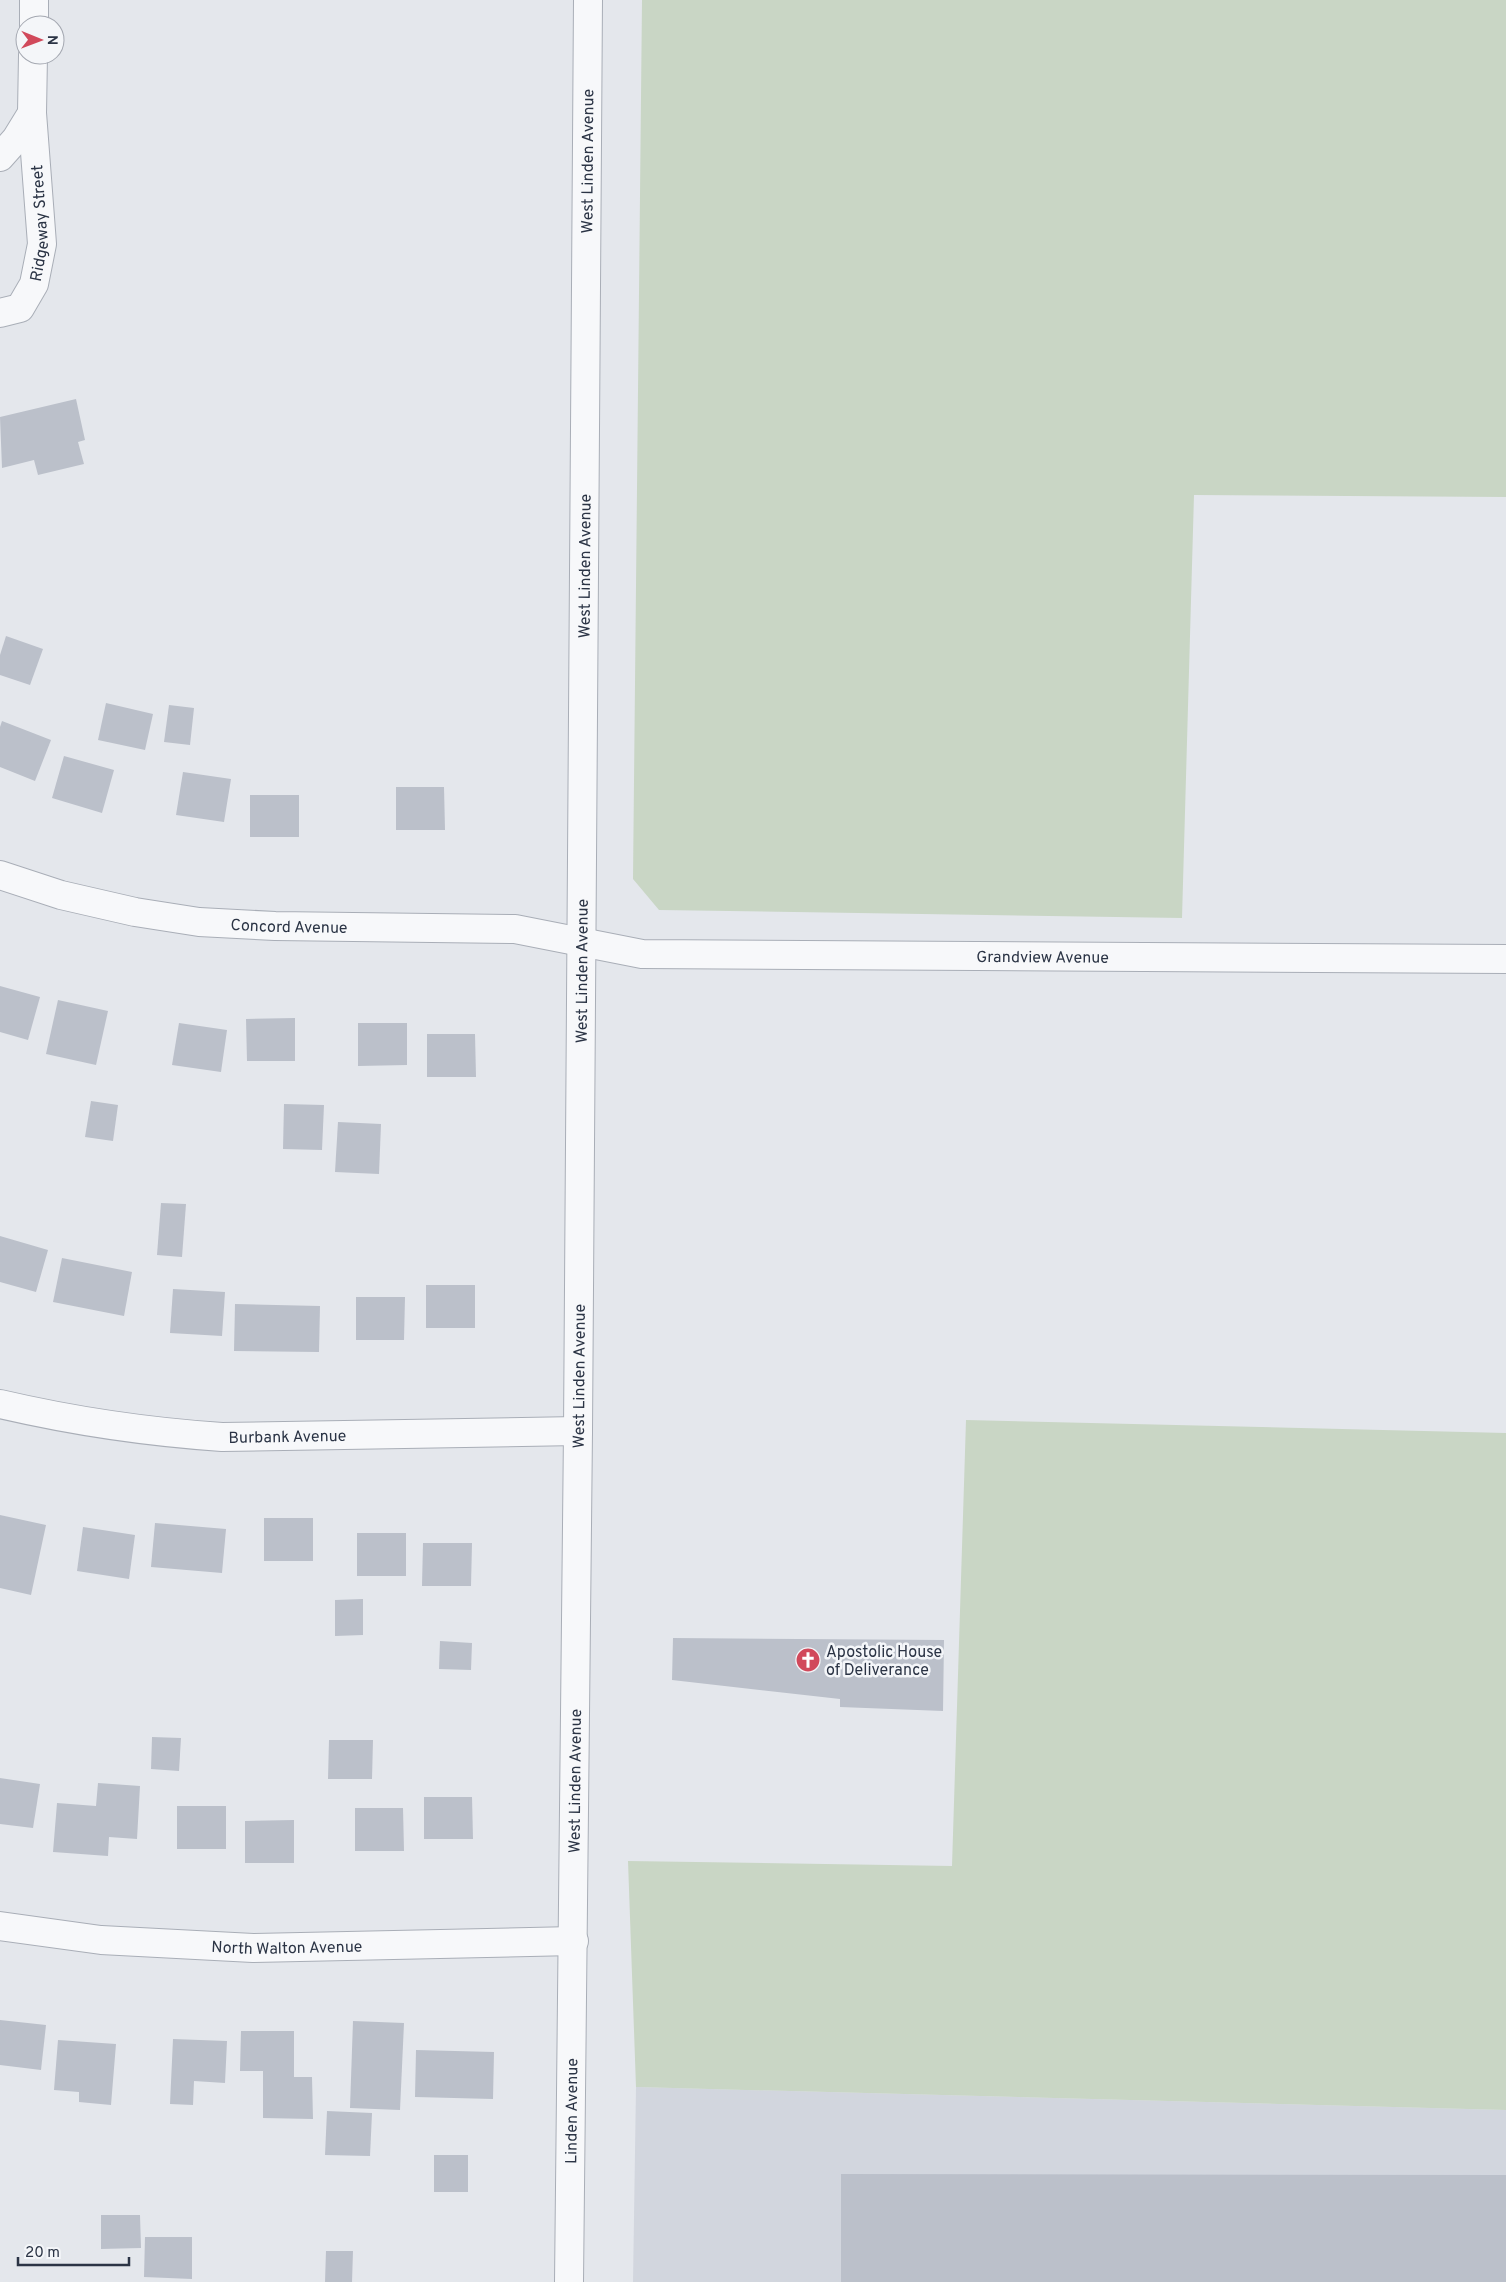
<svg xmlns="http://www.w3.org/2000/svg" width="1506" height="2282" viewBox="0 0 1506 2282" font-family="Overpass,sans-serif">
<rect width="100%" height="100%" fill="#e4e7ec"/>
<polygon fill="#d2d6de" points="636,2087 1506,2110 1506,2282 633,2282"/>
<g fill="#c9d6c5">
<polygon points="642,0 1506,0 1506,497 1194,495 1182,918 659,910 633,879"/>
<polygon points="966,1420 1506,1433 1506,2110 636,2087 628,1861 952,1866"/>
</g>
<g fill="#bbc0ca">
<polygon points="76,399 85,440 78,442 84,464 38,475 34,460 2,468 0,417"/>
<polygon points="6,636 43,649 30,685 0,675 0,655"/>
<polygon points="106,703 153,714 145,750 98,740"/>
<polygon points="169,705 194,708 190,745 164,742"/>
<polygon points="2,721 51,740 35,781 0,767 0,727"/>
<polygon points="64,756 114,770 102,813 52,798"/>
<polygon points="183,772 231,779 224,822 176,815"/>
<polygon points="396,787 444,787 445,830 396,830"/>
<rect x="250" y="795" width="49" height="42"/>
<polygon points="0,986 40,997 28,1040 0,1032"/>
<polygon points="58,1000 108,1011 96,1065 46,1054"/>
<polygon points="295,1018 295,1061 247,1061 246,1019"/>
<polygon points="179,1023 227,1030 221,1072 172,1065"/>
<polygon points="358,1023 407,1023 407,1065 358,1066"/>
<polygon points="427,1034 475,1034 476,1077 427,1077"/>
<polygon points="91,1101 118,1105 113,1141 85,1137"/>
<polygon points="284,1104 324,1105 322,1150 283,1149"/>
<polygon points="338,1122 381,1124 379,1174 335,1172"/>
<polygon points="161,1203 186,1204 182,1257 157,1255"/>
<polygon points="0,1236 48,1250 36,1292 0,1282"/>
<polygon points="62,1258 132,1272 124,1316 53,1302"/>
<rect x="426" y="1285" width="49" height="43"/>
<polygon points="173,1289 225,1292 222,1336 170,1333"/>
<polygon points="356,1297 405,1297 404,1340 356,1340"/>
<polygon points="235,1304 320,1306 319,1352 234,1351"/>
<polygon points="0,1515 46,1525 31,1595 0,1588"/>
<rect x="264" y="1518" width="49" height="43"/>
<polygon points="155,1523 226,1529 222,1573 151,1567"/>
<polygon points="83,1527 135,1535 129,1579 77,1571"/>
<rect x="357" y="1533" width="49" height="43"/>
<polygon points="423,1543 472,1543 471,1586 422,1586"/>
<polygon points="363,1599 363,1635 335,1636 335,1600"/>
<polygon points="673,1638 944,1640 943,1711 840,1707 840,1699 672,1680"/>
<polygon points="440,1641 472,1643 471,1670 439,1669"/>
<polygon points="152,1737 181,1738 179,1771 151,1769"/>
<polygon points="329,1740 373,1740 372,1779 328,1779"/>
<polygon points="0,1778 40,1784 33,1828 0,1824"/>
<polygon points="98,1783 140,1786 137,1839 109,1837 108,1856 53,1852 57,1803 96,1806"/>
<polygon points="424,1797 472,1797 473,1839 424,1839"/>
<rect x="177" y="1806" width="49" height="43"/>
<polygon points="355,1808 403,1808 404,1851 355,1851"/>
<polygon points="294,1820 294,1863 245,1863 245,1821"/>
<polygon points="0,2020 46,2025 41,2070 0,2065"/>
<polygon points="353,2021 404,2023 400,2110 350,2108"/>
<polygon points="241,2031 294,2031 294,2077 312,2077 313,2119 263,2118 263,2071 240,2071"/>
<polygon points="173,2039 227,2041 225,2083 194,2081 193,2105 170,2104"/>
<polygon points="58,2040 116,2044 111,2105 79,2102 79,2092 54,2090"/>
<polygon points="416,2050 494,2052 493,2099 415,2097"/>
<polygon points="327,2111 372,2113 370,2156 325,2155"/>
<rect x="434" y="2155" width="34" height="37"/>
<polygon points="841,2174 1506,2175 1506,2282 841,2282"/>
<polygon points="101,2215 140,2215 141,2248 101,2249"/>
<polygon points="145,2237 192,2237 192,2279 144,2277"/>
<polygon points="326,2251 353,2251 352,2282 325,2282"/>
</g>
<g fill="none" stroke-linecap="round" stroke-linejoin="round">
<defs>
<g id="minor">
<polyline points="34,25 34,0"/>
<polyline points="0,157 16,139 32,113"/>
<path id="s1" d="M0,313l20,-5 14,-24 8,-40 -10,-131 1,-58"/>
<path id="s2" d="M0,875l61,20 74,17 64,10 76,4 240,3 127,25 864,5"/>
<path id="s3" d="M0,1404c73,17 148,28 222,33l356,-6"/>
<path id="s4" d="M0,1926l101,14 152,8 321,-7"/>
</g>
<g id="tertiary">
<path id="s5" d="M569,2282l9,-851 10,-1431"/>
</g>
</defs>
<use href="#minor" stroke="#a9aeb7" stroke-width="30"/>
<use href="#tertiary" stroke="#a9aeb7" stroke-width="30"/>
<use href="#minor" stroke="#f7f8fa" stroke-width="28"/>
<use href="#tertiary" stroke="#f7f8fa" stroke-width="28"/>
</g>
<defs>
<symbol id="church-disc" viewBox="-11 -11 22 22"><circle r="9.5" fill="#d1495b" stroke="#f4f6f9"/><path d="M-1.2-6h2.4v3.5h3.3v2.4h-3.3V6h-2.4V-.1h-3.3v-2.4h3.3Z" fill="#fff"/></symbol>
</defs>
<g fill-rule="evenodd">
<use href="#church-disc" x="794" y="1646" width="28" height="28"/>
</g>
<g text-anchor="middle" stroke-width="5" stroke-linejoin="round" paint-order="stroke">
<g font-size="16" fill="#2b3445" stroke="#f4f6f9">
<text dy="6" stroke="none"><textPath href="#s5" startOffset="2121">West Linden Avenue</textPath></text>
<text dy="6" stroke="none"><textPath href="#s1" startOffset="110">Ridgeway Street</textPath></text>
<text dy="6" stroke="none"><textPath href="#s5" startOffset="1716">West Linden Avenue</textPath></text>
<text dy="6" stroke="none"><textPath href="#s2" startOffset="295">Concord Avenue</textPath></text>
<text dy="6" stroke="none"><textPath href="#s2" startOffset="1051">Grandview Avenue</textPath></text>
<text dy="6" stroke="none"><textPath href="#s5" startOffset="1311">West Linden Avenue</textPath></text>
<text dy="6" stroke="none"><textPath href="#s5" startOffset="906">West Linden Avenue</textPath></text>
<text dy="6" stroke="none"><textPath href="#s3" startOffset="290">Burbank Avenue</textPath></text>
<text dy="6" stroke="none"><textPath href="#s5" startOffset="501">West Linden Avenue</textPath></text>
<text dy="6" stroke="none"><textPath href="#s4" startOffset="288">North Walton Avenue</textPath></text>
<text dy="6" stroke="none"><textPath href="#s5" startOffset="171">Linden Avenue</textPath></text>
</g>
<g font-size="16" fill="#2b3445" stroke="#f4f6f9" text-anchor="start">
<text x="826" y="1657">Apostolic House<tspan x="826" dy="18">of Deliverance</tspan></text>
</g>
</g>
<g transform="translate(40 40) rotate(91)"><circle r="24" fill="#f4f6f9" stroke="#a4a8b1"/>
<path d="M0-4L9 19L0 12L-9 19Z" fill="#d1495b"/>
<text y="-8" font-size="14" font-weight="bold" text-anchor="middle" fill="#2b3445">N</text>
</g>
<path d="M18 2257v8h111v-8" fill="none" stroke="#2b3445" stroke-width="2.5"/>
<text x="25" y="2257" font-size="15" fill="#2b3445" stroke="#f4f6f9" stroke-width="4" paint-order="stroke">20 m</text>
</svg>
